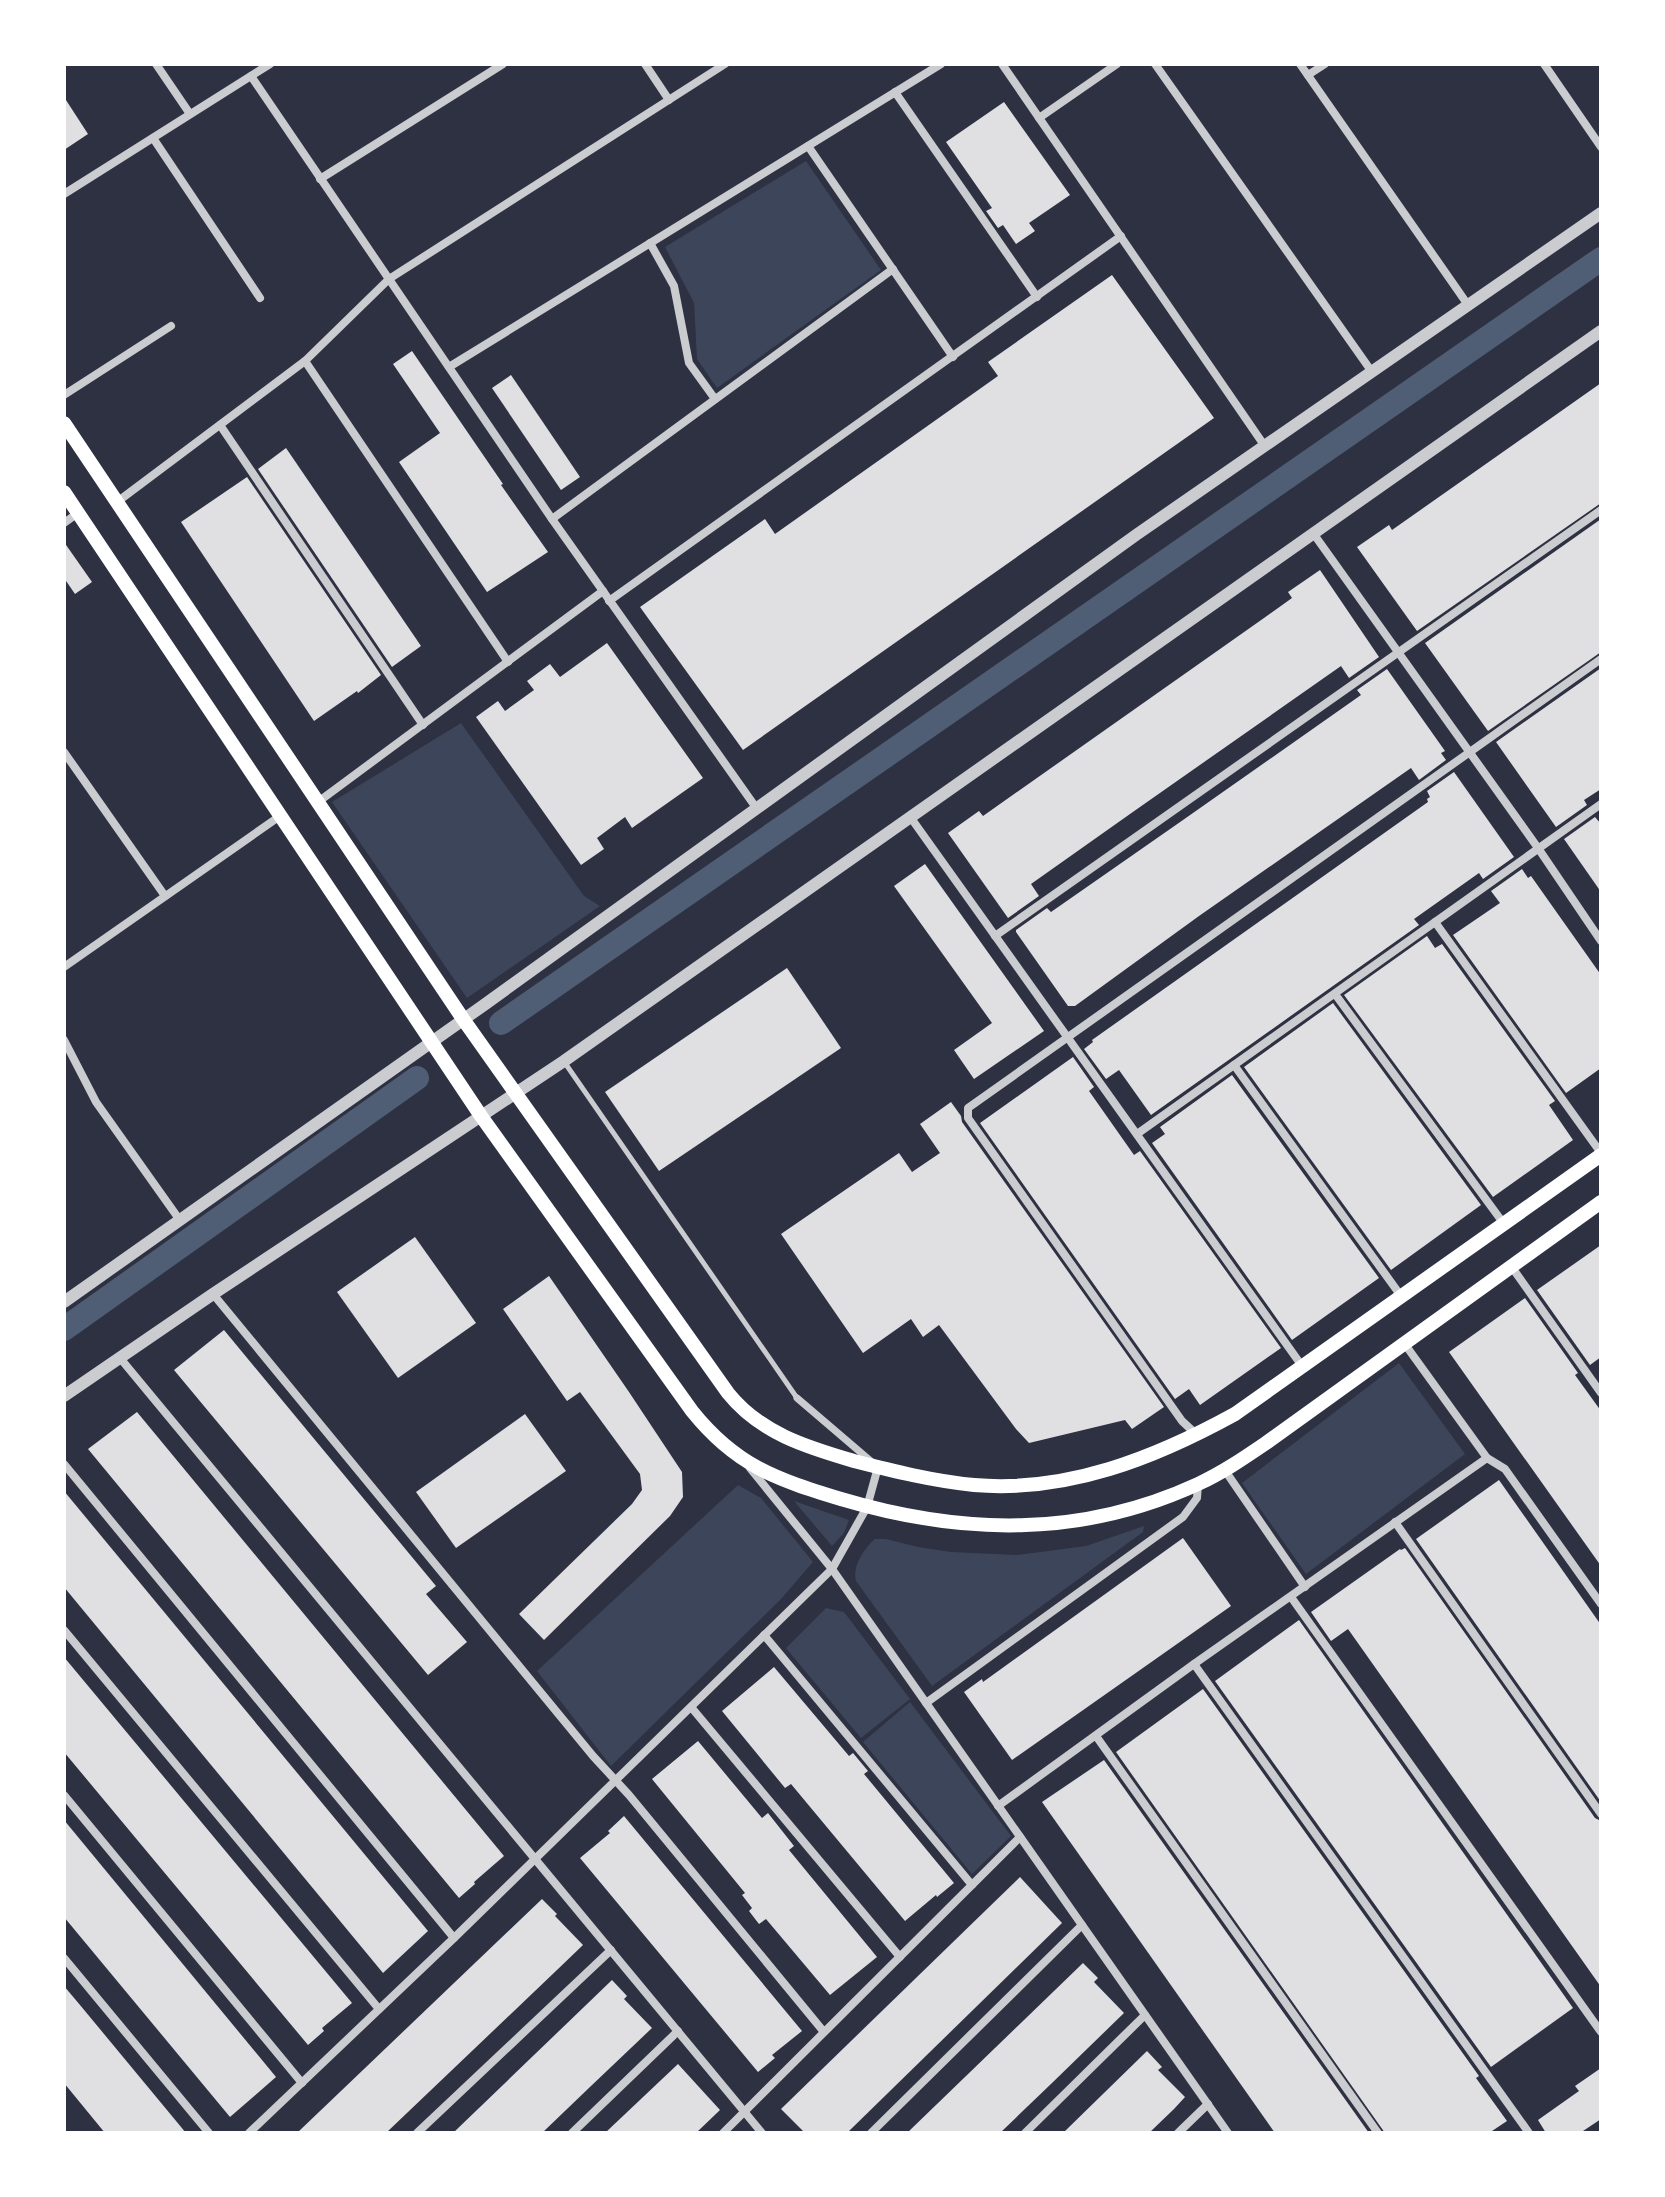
<svg xmlns="http://www.w3.org/2000/svg" width="1665" height="2197" viewBox="0 0 1665 2197" font-family="Barlow,sans-serif">
<rect width="100%" height="100%" fill="#2d3142"/>
<g fill="#3c4559">
<polygon points="806,161 881,270 717,388 697,359 694,303 665,247"/>
<polygon points="461,723 584,896 600,906 467,998 332,802"/>
<polygon points="1399,1363 1465,1454 1306,1574 1242,1483"/>
<polygon points="738,1485 761,1498 813,1562 781,1599 611,1766 537,1671"/>
<polygon points="794,1501 849,1520 844,1533 832,1546"/>
<path d="M1144,1526l-1,6 -211,154 -76,-105c-4,-14 8,-33 19,-42h11l32,8 33,5 66,3 69,-9z"/>
<polygon points="826,1608 844,1612 910,1699 861,1738 786,1648"/>
<polygon points="910,1702 1011,1836 972,1874 863,1742"/>
</g>
<g fill="none" stroke-linecap="round" stroke-linejoin="round">
<g stroke="#4f5d75" stroke-width="24">
<polyline points="501,1023 1601,259"/>
<polyline points="64,1329 417,1078"/>
</g>
</g>
<g fill="#e0e0e3">
<polygon points="64,97 88,134 64,150"/>
<polygon points="1004,102 1070,195 1029,223 1035,231 1016,244 1003,225 998,228 986,211 992,208 946,142"/>
<polygon points="1112,275 1214,418 743,750 640,607 765,519 775,534 998,376 988,362"/>
<polygon points="412,351 503,484 501,485 548,552 487,592 399,462 440,433 393,364"/>
<polygon points="511,375 580,477 561,490 492,388"/>
<polygon points="1601,383 1601,503 1417,631 1357,547 1389,525 1392,530"/>
<polygon points="286,448 421,646 392,667 258,469"/>
<polygon points="247,477 381,675 358,693 357,691 314,721 181,522"/>
<polygon points="1601,519 1601,652 1488,731 1425,643"/>
<polygon points="64,542 92,582 75,594 64,578"/>
<polygon points="1320,570 1379,657 1349,678 1341,666 1130,814 1031,884 1039,896 1008,918 948,833 979,811 983,816 1264,618 1292,598 1288,592"/>
<polygon points="607,643 703,778 632,828 625,817 597,838 604,849 581,865 476,717 498,701 505,711 534,690 527,681 550,664 560,677"/>
<polygon points="1601,668 1601,789 1584,800 1587,805 1556,827 1496,742"/>
<polygon points="1387,669 1445,751 1441,753 1446,760 1419,780 1411,768 1199,916 1075,1006 1068,1006 1016,932 1016,930 1047,908 1051,912 1183,820 1361,695 1357,690"/>
<polygon points="1454,772 1514,857 1483,879 1479,873 1414,919 1419,925 1151,1115 1119,1070 1106,1079 1084,1049 1093,1042 1092,1040 1428,802 1427,799 1430,797 1427,791"/>
<polygon points="1595,817 1601,824 1601,892 1564,839"/>
<polygon points="925,864 1044,1031 974,1079 954,1050 992,1023 894,886"/>
<polygon points="1522,869 1528,878 1531,876 1601,975 1601,1068 1566,1093 1453,935 1500,903 1491,891"/>
<polygon points="1427,936 1435,948 1442,944 1555,1101 1549,1105 1573,1140 1493,1197 1344,995"/>
<polygon points="787,968 841,1048 659,1171 605,1092"/>
<polygon points="1333,1003 1481,1205 1391,1270 1244,1067"/>
<polygon points="1073,1057 1094,1087 1089,1091 1134,1155 1140,1151 1281,1348 1200,1405 1189,1389 1175,1399 980,1123"/>
<polygon points="1232,1075 1379,1278 1292,1340 1152,1143 1165,1134 1160,1127"/>
<polygon points="951,1102 961,1116 962,1122 1164,1407 1132,1429 1125,1420 1029,1443 1016,1429 939,1325 923,1337 911,1319 863,1353 781,1234 899,1153 912,1172 940,1153 920,1124"/>
<polygon points="415,1237 476,1323 398,1378 337,1292"/>
<polygon points="1601,1245 1601,1357 1590,1365 1537,1290"/>
<polygon points="549,1276 629,1392 682,1472 683,1497 670,1516 544,1640 519,1614 632,1504 642,1490 640,1474 580,1392 567,1401 503,1309"/>
<polygon points="1525,1298 1578,1373 1575,1375 1601,1411 1601,1566 1449,1352"/>
<polygon points="224,1330 436,1586 426,1594 467,1642 428,1675 174,1370"/>
<polygon points="137,1412 504,1856 474,1882 475,1884 459,1898 88,1449"/>
<polygon points="525,1414 566,1471 456,1548 416,1492"/>
<polygon points="1499,1480 1601,1625 1601,1802 1416,1539"/>
<polygon points="64,1491 428,1931 383,1973 64,1587"/>
<polygon points="1183,1538 1231,1606 1012,1760 964,1692 982,1679 983,1682"/>
<polygon points="1405,1548 1595,1818 1601,1821 1601,1987 1348,1629 1331,1641 1311,1612 1400,1549 1401,1550"/>
<polygon points="1299,1620 1573,2008 1491,2067 1215,1681"/>
<polygon points="64,1657 352,2003 322,2028 324,2031 308,2045 64,1752"/>
<polygon points="774,1667 849,1756 853,1753 868,1771 864,1774 954,1883 937,1897 936,1895 905,1921 791,1784 785,1788 722,1711"/>
<polygon points="1203,1689 1479,2076 1476,2078 1507,2121 1489,2133 1385,2133 1116,1752"/>
<polygon points="698,1741 762,1818 768,1813 794,1846 789,1850 877,1957 830,1995 766,1919 759,1924 749,1911 752,1908 742,1895 745,1893 652,1779"/>
<polygon points="1104,1760 1369,2133 1275,2133 1042,1802"/>
<polygon points="624,1816 802,2031 772,2055 775,2058 758,2072 580,1858 610,1833 608,1831"/>
<polygon points="64,1820 276,2077 230,2117 64,1917"/>
<polygon points="1020,1877 1062,1923 847,2133 805,2133 781,2109"/>
<polygon points="542,1899 557,1914 555,1916 583,1945 558,1969 386,2133 297,2133"/>
<polygon points="1083,1963 1098,1978 1094,1982 1124,2013 1052,2083 1000,2133 907,2133"/>
<polygon points="612,1980 627,1996 624,1999 652,2028 591,2086 542,2133 453,2133"/>
<polygon points="64,1986 80,2005 186,2133 105,2133 64,2083"/>
<polygon points="1147,2051 1162,2067 1158,2070 1185,2097 1174,2109 1149,2133 1063,2133"/>
<polygon points="678,2064 720,2110 696,2133 605,2133"/>
<polygon points="1601,2068 1601,2119 1580,2133 1546,2133 1538,2120 1579,2091 1575,2086"/>
</g>
<g fill="none" stroke-linecap="round" stroke-linejoin="round">
<polyline stroke="#caccd0" stroke-width="5" points="565,1063 797,1398"/>
<polyline stroke="#caccd0" stroke-width="7" points="797,1398 873,1463"/>
<g stroke="#caccd0" stroke-width="8">
<polyline points="156,64 190,114"/>
<polyline points="645,64 669,100"/>
<polyline points="1002,64 1264,445"/>
<polyline points="1155,64 1372,372"/>
<polyline points="1300,64 1468,305"/>
<polyline points="1544,64 1601,147"/>
<polyline points="1308,75 1325,64"/>
<polyline points="251,76 552,519 757,809"/>
<polyline points="895,92 1037,297"/>
<polyline points="1039,118 1117,64"/>
<polyline points="153,138 260,298"/>
<polyline points="808,146 953,357"/>
<polyline points="320,179 503,64"/>
<polyline points="64,194 270,64"/>
<polyline points="650,243 674,286 689,363 715,399"/>
<polyline points="305,361 508,662"/>
<polyline points="449,367 941,64"/>
<polyline points="64,395 171,326"/>
<polyline points="220,425 423,725"/>
<polyline points="117,502 305,361 389,279 725,64"/>
<polyline points="552,519 893,269"/>
<polyline points="64,523 78,513"/>
<polyline points="1313,533 1538,848 1601,941"/>
<polyline points="609,601 1121,236"/>
<polyline points="64,752 165,896"/>
<polyline points="318,802 603,591"/>
<polyline points="911,818 1302,1366"/>
<polyline points="1435,922 1601,1153"/>
<polyline points="995,936 1601,510"/>
<polyline points="64,967 280,816"/>
<polyline points="1335,994 1504,1224"/>
<polyline points="64,1040 96,1102 179,1219"/>
<polyline points="1234,1065 1401,1296"/>
<polyline points="1137,1134 1601,804"/>
<polyline points="1511,1266 1601,1393"/>
<polyline points="213,1294 593,1756 629,1795 824,2032"/>
<polyline points="1404,1343 1487,1458 1505,1469 1601,1604"/>
<polyline points="120,1358 762,2133"/>
<polyline points="1197,1435 1182,1421 968,1118 968,1108 1601,659"/>
<polyline points="64,1464 454,1938"/>
<polyline points="750,1468 832,1569 1228,2133"/>
<polyline points="1224,1469 1305,1587"/>
<polyline points="1395,1522 1601,1814"/>
<polyline points="1291,1597 1601,2032"/>
<polyline points="64,1630 379,2009"/>
<polyline points="764,1635 972,1885"/>
<polyline points="1194,1664 1529,2133"/>
<polyline points="926,1703 1183,1517 1197,1498 1198,1484"/>
<polyline points="691,1707 900,1957"/>
<polyline points="1096,1736 1378,2133"/>
<polyline points="64,1795 302,2083"/>
<polyline points="998,1806 1194,1664 1487,1458"/>
<polyline points="64,1958 209,2133"/>
<polyline points="249,2133 454,1938 832,1569 867,1507 878,1467"/>
<polyline points="417,2133 611,1950"/>
<polyline points="572,2133 678,2031"/>
<polyline points="723,2133 1020,1837"/>
<polyline points="871,2133 1082,1925"/>
<polyline points="1025,2133 1145,2015"/>
<polyline points="1178,2133 1208,2104"/>
</g>
<g stroke="#caccd0" stroke-width="12">
<polyline points="64,1302 484,1005 1136,535 1601,213"/>
<polyline points="64,1396 213,1294 564,1061 1601,331"/>
</g>
<g stroke="#fff" stroke-width="14">
<path d="M64,423l399,596 265,374c32,40 78,54 126,68 39,10 79,20 120,24 93,8 181,-27 261,-71l366,-259"/>
<path d="M64,492l417,624 211,295c44,55 84,68 149,88 121,36 240,39 357,-15 24,-11 46,-26 68,-41l335,-241"/>
</g>
</g>
<rect width="1665" height="2197" fill="none" stroke="#ffffff" stroke-width="132"/>
</svg>
